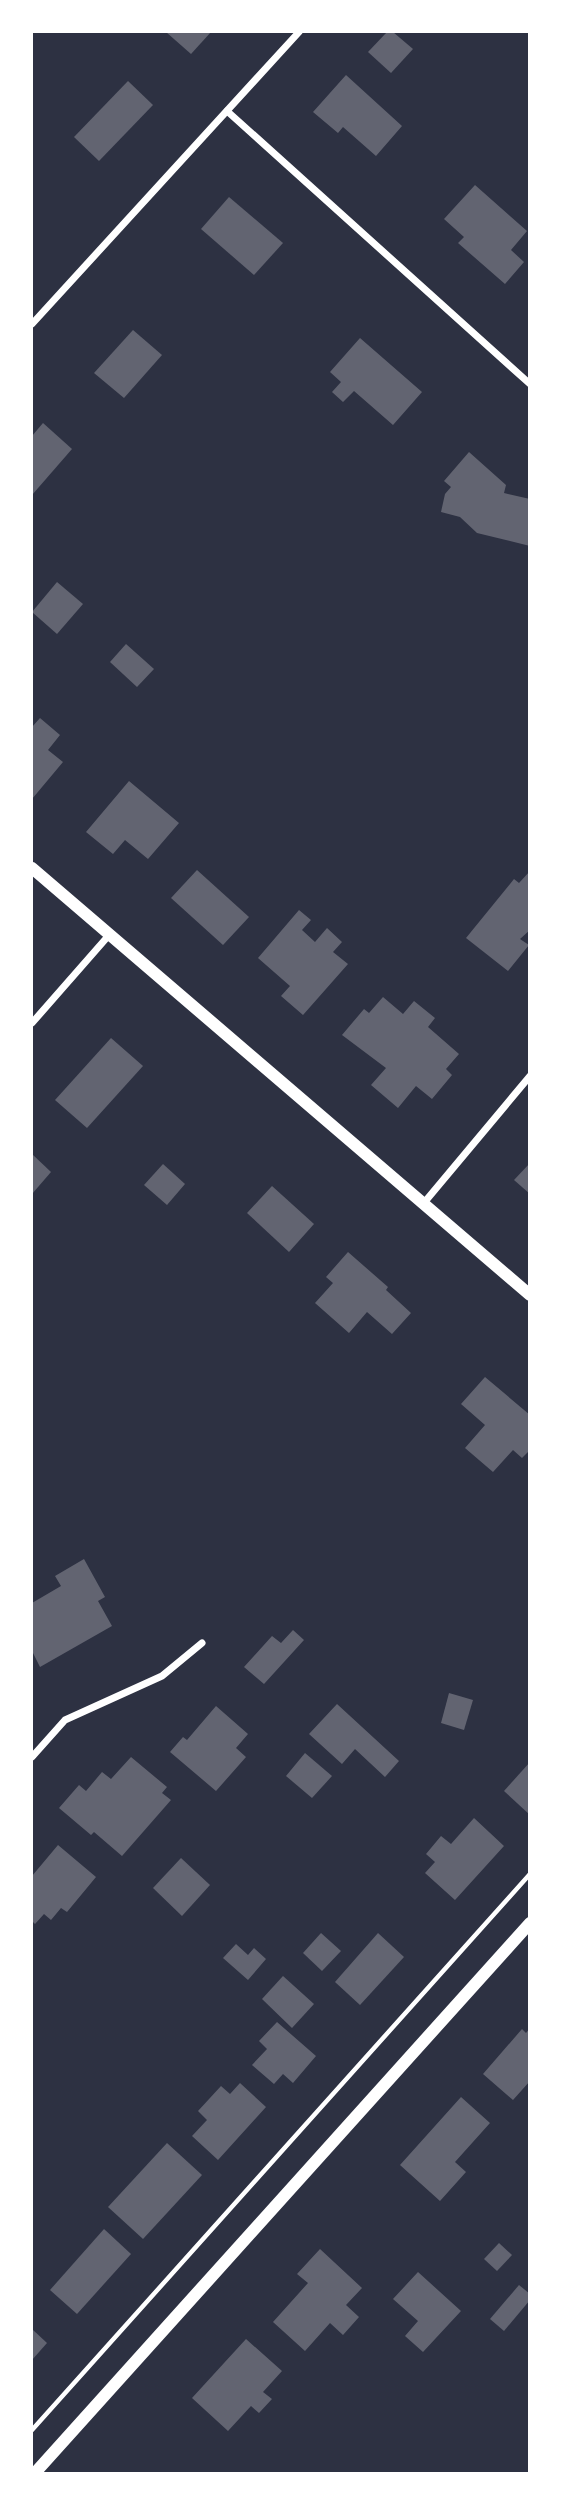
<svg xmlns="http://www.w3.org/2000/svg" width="561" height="2505" viewBox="0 0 561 2505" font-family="'Work Sans',sans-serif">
<rect width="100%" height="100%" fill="#2d3142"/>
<g fill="#626471">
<polygon points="166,32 211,32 191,54"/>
<polygon points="387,32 393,32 413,49 391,73 368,52"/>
<polygon points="346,75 402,126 376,156 343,127 338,133 313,112"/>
<polygon points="128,81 153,105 99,161 74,137"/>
<polygon points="475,185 527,231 511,250 524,262 505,284 458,243 464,237 444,219"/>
<polygon points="229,197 283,243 254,275 201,229"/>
<polygon points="133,330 162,355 124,398 94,373"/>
<polygon points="360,338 422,392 393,425 354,391 343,402 332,392 341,382 330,372"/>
<polygon points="43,423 72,449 32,495 32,436"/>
<polygon points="469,452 506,485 504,493 530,499 530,546 477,533 460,517 441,512 445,494 451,487 444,481"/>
<polygon points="57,582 83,604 57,634 32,612"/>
<polygon points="126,644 154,669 137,687 110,662"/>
<polygon points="40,718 60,735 48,750 63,762 32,799 32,727"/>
<polygon points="129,781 179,823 148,859 125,840 113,854 86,832"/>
<polygon points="197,870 249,917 223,945 171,898"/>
<polygon points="530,871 530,930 520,939 529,945 508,971 466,938 514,879 519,883"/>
<polygon points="299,910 311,920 302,930 315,942 327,928 342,942 333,952 348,964 303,1015 281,996 290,986 258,958"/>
<polygon points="383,997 403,1014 414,1001 435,1018 428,1027 459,1054 446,1069 452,1075 432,1099 416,1086 398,1108 371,1085 386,1068 342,1035 364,1009 369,1013"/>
<polygon points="111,1038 143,1066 87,1128 55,1100"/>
<polygon points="32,1154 51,1172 32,1194"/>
<polygon points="530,1163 530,1194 514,1180"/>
<polygon points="163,1164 185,1184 167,1205 144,1185"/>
<polygon points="272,1186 314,1224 289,1252 247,1213"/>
<polygon points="348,1252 388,1287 386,1290 411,1313 392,1334 367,1312 349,1333 315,1303 333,1283 326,1277"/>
<polygon points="485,1377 530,1415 530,1450 522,1458 513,1450 493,1472 465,1448 485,1425 461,1404"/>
<polygon points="84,1559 105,1597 98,1601 112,1626 40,1667 32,1651 32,1603 61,1586 55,1576"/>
<polygon points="293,1630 304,1640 264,1684 244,1667 272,1636 281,1643"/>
<polygon points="449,1693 473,1700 464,1730 441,1723"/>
<polygon points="337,1704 399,1761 385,1777 355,1749 342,1764 309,1734"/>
<polygon points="216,1706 248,1734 236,1748 246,1757 216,1791 170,1752 183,1737 187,1740"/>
<polygon points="305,1753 332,1776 312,1798 286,1776"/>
<polygon points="131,1757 167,1787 162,1793 171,1800 122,1856 94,1832 91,1835 59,1808 79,1785 86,1791 102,1772 111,1779"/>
<polygon points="530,1762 530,1815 504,1791"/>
<polygon points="474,1818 504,1846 455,1900 425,1873 435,1862 426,1854 441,1836 451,1844"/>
<polygon points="58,1845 96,1877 67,1912 61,1908 51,1920 44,1914 35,1924 32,1921 32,1876"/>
<polygon points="181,1858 210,1885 182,1916 153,1888"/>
<polygon points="321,1933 341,1951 322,1971 303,1953"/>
<polygon points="378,1933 404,1957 360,2005 335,1982"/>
<polygon points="236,1944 248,1955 254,1948 266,1959 248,1980 223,1958"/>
<polygon points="283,1976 314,2004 292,2028 262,1999"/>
<polygon points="277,2022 316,2056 293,2083 283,2074 274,2084 252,2065 267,2049 259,2041"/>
<polygon points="530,2028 530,2081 513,2100 483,2074 522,2029 526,2033"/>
<polygon points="240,2083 266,2107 218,2160 192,2136 207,2120 198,2111 221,2086 230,2094"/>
<polygon points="461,2097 490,2123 455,2162 466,2172 440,2201 400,2165"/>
<polygon points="167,2143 202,2175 143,2239 108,2207"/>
<polygon points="104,2229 131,2254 77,2314 50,2290"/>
<polygon points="499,2243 512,2255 497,2271 484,2259"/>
<polygon points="320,2249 362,2288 346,2305 359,2317 343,2335 330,2323 305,2351 273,2322 308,2283 297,2274"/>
<polygon points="418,2272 461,2311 423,2352 405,2336 418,2321 393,2299"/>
<polygon points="519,2285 530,2294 530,2300 504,2331 490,2319"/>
<polygon points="32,2329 47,2343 32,2360"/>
<polygon points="246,2339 282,2371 263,2392 272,2399 259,2413 251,2406 228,2431 192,2398"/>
</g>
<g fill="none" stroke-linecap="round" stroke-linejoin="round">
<polyline stroke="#fff" stroke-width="4.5" points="32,2430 530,1874"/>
<g stroke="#fff" stroke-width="7">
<polyline points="227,111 530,384"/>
<polyline points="32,324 299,32"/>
<polyline points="32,1023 110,934"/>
<polyline points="423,1204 530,1076"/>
<polyline points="32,1757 65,1720 162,1676 202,1643"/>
</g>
<g stroke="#fff" stroke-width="12">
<polyline points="32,868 530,1295"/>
<polyline points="34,2474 530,1923"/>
</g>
</g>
<rect width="561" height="2505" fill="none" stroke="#ffffff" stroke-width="66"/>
</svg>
